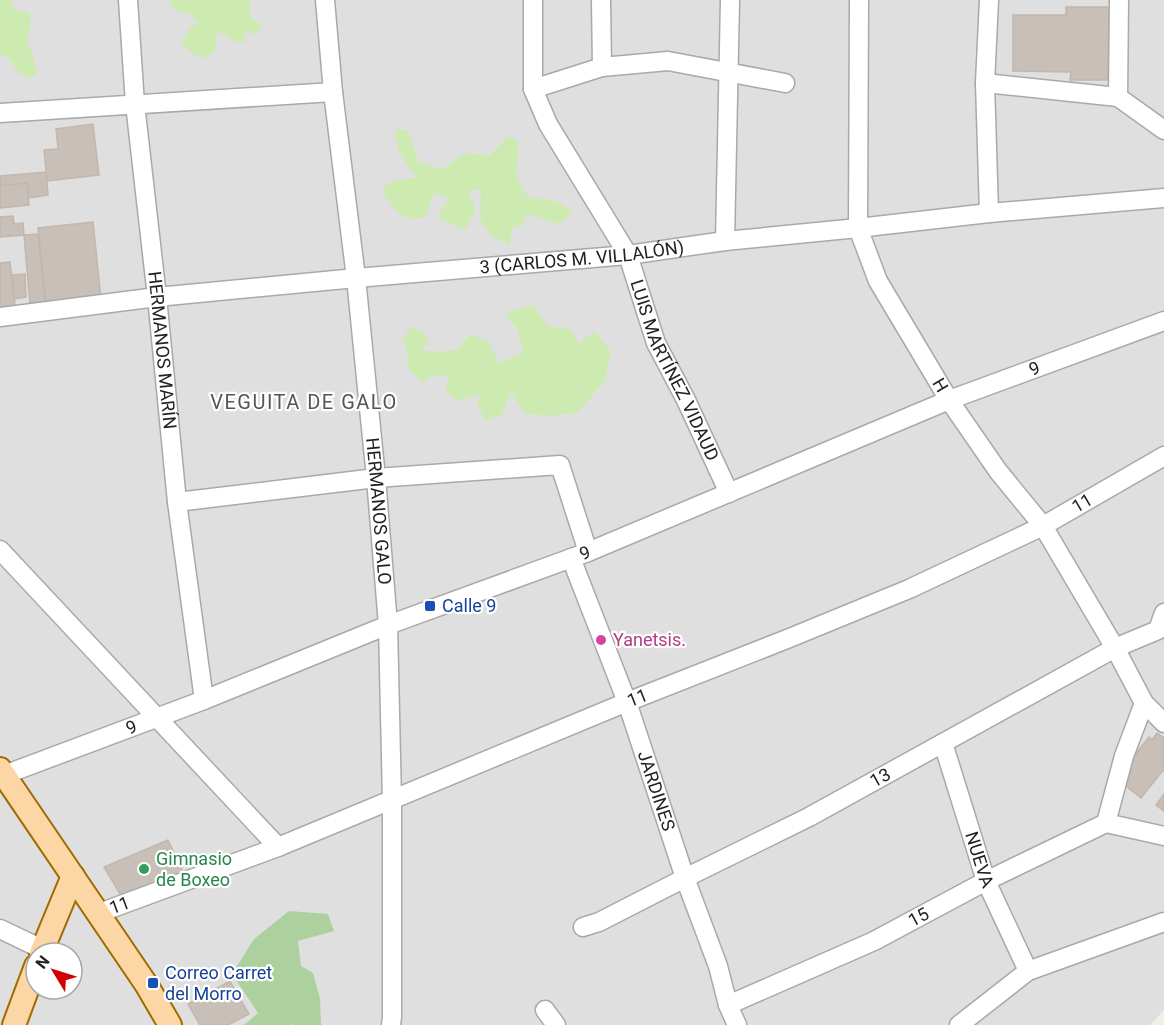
<svg xmlns="http://www.w3.org/2000/svg" width="1164" height="1025" viewBox="0 0 1164 1025" font-family="Roboto,sans-serif">
<rect width="100%" height="100%" fill="#f2efe9"/>
<g fill="#e0dfdf">
<polygon points="0,0 1164,0 1164,1010 1150,1025 178,1025 147,972 0,756"/>
<polygon points="0,785 63,877 4,1025 0,1025"/>
<polygon points="76,892 160,1025 23,1025 37,989 72,989 72,953 52,953"/>
</g>
<g fill="#cdebb0">
<polygon points="0,0 11,0 14,9 30,13 31,24 27,41 32,54 37,73 30,78 18,72 8,57 0,54"/>
<polygon points="170,0 252,0 249,4 251,18 262,25 257,34 243,32 245,38 243,43 230,40 224,33 217,34 216,49 205,58 195,55 181,44 191,26 198,23 189,13 176,11 169,2"/>
<path d="M395,130h13l11,32 24,7 22,-16 24,3 20,-21 10,8 -3,31 11,22 32,6 14,10 -14,12 -31,-10 -7,12 -8,1 -4,18 -18,-9 -11,-17 1,-29h-13l8,20 -11,20 -28,-12 12,-21 -15,-4 -8,24 -18,2 -10,-6 -17,-22 9,-9 27,-5c-14,-17 -20,-24 -22,-47z"/>
<polygon points="533,305 548,326 570,329 579,343 595,331 611,351 605,381 577,413 547,416 524,413 511,392 502,415 486,421 477,405 481,394 470,397 458,402 446,391 448,375 431,376 422,383 407,366 408,352 403,338 411,327 423,332 429,340 422,350 438,352 458,349 470,334 488,342 499,363 523,353 518,330 505,313"/>
</g>
<polygon fill="#add19e" points="289,911 328,914 334,931 298,941 301,966 313,973 320,999 321,1024 322,1025 293,1025 292,1024 291,1025 244,1025 258,1013 232,974 254,939"/>
<g fill="#c7bfb8" stroke="#c4b6ab" stroke-width="1.5">
<polygon points="1066,7 1109,7 1108,80 1070,80 1071,72 1013,71 1013,15 1066,15"/>
<polygon points="93,124 99,175 47,181 44,150 58,149 56,129"/>
<polygon points="46,172 48,195 29,198 27,183 0,186 0,176"/>
<polygon points="27,183 29,205 0,208 0,186"/>
<polygon points="13,216 14,224 23,223 24,235 0,237 0,217"/>
<polygon points="93,222 101,299 46,305 38,228"/>
<polygon points="38,234 45,301 30,304 24,235"/>
<polygon points="10,262 15,305 0,307 0,263"/>
<polygon points="25,274 26,297 14,299 12,275"/>
<polygon points="1157,733 1164,738 1164,769 1141,798 1122,783 1132,771 1126,766 1149,737 1152,740"/>
<polygon points="1164,794 1164,811 1156,805"/>
<polygon points="168,840 183,872 122,897 104,867"/>
<polygon points="230,981 249,1014 228,1025 200,1025 188,1004"/>
</g>
<g fill="none" stroke-linecap="round" stroke-linejoin="round">
<defs>
<g id="minor">
<path id="s1" d="M128,0l7,104 22,193 20,205 27,198"/>
<path id="s2" d="M325,0l8,92 23,186 20,200 12,147 4,176v216l-1,8"/>
<path id="s3" d="M533,0v89l15,35 80,131 28,88 30,57 43,93"/>
<polyline points="601,0 602,67"/>
<path id="s4" d="M859,0l-1,228 20,53 71,119 49,71 45,55 72,122 29,55 20,20"/>
<polyline points="1119,0 1118,97 1164,130"/>
<polyline points="985,83 1118,97"/>
<polyline points="533,89 602,67 668,61 785,83"/>
<polyline points="0,113 333,92"/>
<polyline points="989,213 985,83 989,0"/>
<polyline points="725,241 730,0"/>
<path id="s5" d="M0,317l157,-20 199,-19 272,-23 97,-14 133,-13 131,-15 175,-15"/>
<polyline points="177,502 376,478 560,465 588,552"/>
<polyline points="0,550 278,847"/>
<path id="s6" d="M571,558l56,144 58,176 33,88 10,39 9,20"/>
<polyline points="1144,703 1124,756 1106,823 1164,836"/>
<path id="s7" d="M943,743l43,138 42,90"/>
<path id="s8" d="M4,775l200,-75 184,-75 200,-73 361,-152 215,-79"/>
<path id="s9" d="M99,913l179,-66 349,-145 160,-63 122,-50 134,-63 121,-70"/>
<path id="s10" d="M583,927l16,-5 86,-44 124,-61 306,-169 43,-18 6,-17"/>
<polyline points="0,929 42,949"/>
<path id="s11" d="M728,1005l146,-64 112,-60 120,-58"/>
<polyline points="545,1010 556,1025"/>
<polyline points="959,1025 1028,971 1164,922"/>
</g>
<g id="major">
<polyline points="0,769 146,984 170,1025"/>
<polyline points="41,953 73,876"/>
<polyline points="14,1025 36,966"/>
</g>
</defs>
<use href="#minor" stroke="#a9a9a9" stroke-width="21"/>
<use href="#major" stroke="#a06b00" stroke-width="26"/>
<use href="#minor" stroke="#fff" stroke-width="18"/>
<use href="#major" stroke="#fcd6a4" stroke-width="22"/>
</g>
<g fill="#1a4fb4" stroke="#fff" stroke-width="2">
<rect x="424" y="600" width="12" height="12" rx="3"/>
<rect x="147" y="977" width="12" height="12" rx="3"/>
</g>
<circle fill="#d1479c" stroke="#fff" stroke-width="2" cx="601" cy="640" r="6"/>
<circle fill="#2e9e5b" stroke="#fff" stroke-width="2" cx="144" cy="869" r="6"/>
<g text-anchor="middle" stroke-width="4.5" stroke-linejoin="round" paint-order="stroke">
<g font-size="18" fill="#222" stroke="#fff">
<text dy="6" stroke="none"><textPath href="#s5" startOffset="585">3 (CARLOS M. VILLALÓN)</textPath></text>
<text dy="6" stroke="none"><textPath href="#s1" startOffset="352">HERMANOS MARÍN</textPath></text>
<text dy="6" stroke="none"><textPath href="#s8" startOffset="1108">9</textPath></text>
<text dy="6" stroke="none"><textPath href="#s3" startOffset="405">LUIS MARTÍNEZ VIDAUD</textPath></text>
<text dy="6" stroke="none"><textPath href="#s4" startOffset="406">H</textPath></text>
<text dy="6" stroke="none"><textPath href="#s9" startOffset="1066">11</textPath></text>
<text dy="6" stroke="none"><textPath href="#s2" startOffset="514">HERMANOS GALO</textPath></text>
<text dy="6" stroke="none"><textPath href="#s8" startOffset="622">9</textPath></text>
<text dy="6" stroke="none"><textPath href="#s9" startOffset="580">11</textPath></text>
<text dy="6" stroke="none"><textPath href="#s8" startOffset="136">9</textPath></text>
<text dy="6" stroke="none"><textPath href="#s10" startOffset="333">13</textPath></text>
<text dy="6" stroke="none"><textPath href="#s6" startOffset="248">JARDINES</textPath></text>
<text dy="6" stroke="none"><textPath href="#s7" startOffset="122">NUEVA</textPath></text>
<text dy="6" stroke="none"><textPath href="#s9" startOffset="22">11</textPath></text>
<text dy="6" stroke="none"><textPath href="#s11" startOffset="210">15</textPath></text>
</g>
<g font-size="18" fill="#164399" stroke="#fff" text-anchor="start">
<text x="442" y="612">Calle 9</text>
<text x="165" y="979">Correo Carret<tspan x="165" dy="21">del Morro</tspan></text>
</g>
<g font-size="18" fill="#b23c85" stroke="#fff" text-anchor="start">
<text x="613" y="646">Yanetsis.</text>
</g>
<g font-size="18" fill="#27864d" stroke="#fff" text-anchor="start">
<text x="156" y="865">Gimnasio<tspan x="156" dy="21">de Boxeo</tspan></text>
</g>
<g font-size="20" letter-spacing="1.5" fill="#555" stroke="#fff">
<text x="304" y="409">VEGUITA DE GALO</text>
</g>
</g>
<g transform="translate(54 971) rotate(308)"><circle r="28" fill="#ffffff" stroke="#a7a7a7" stroke-width="1.5"/>
<path d="M0-4.5L10 22L0 15L-10 22Z" fill="#d40000"/>
<text y="-9" font-size="16" font-weight="bold" text-anchor="middle" fill="#222222">N</text>
</g>
</svg>
